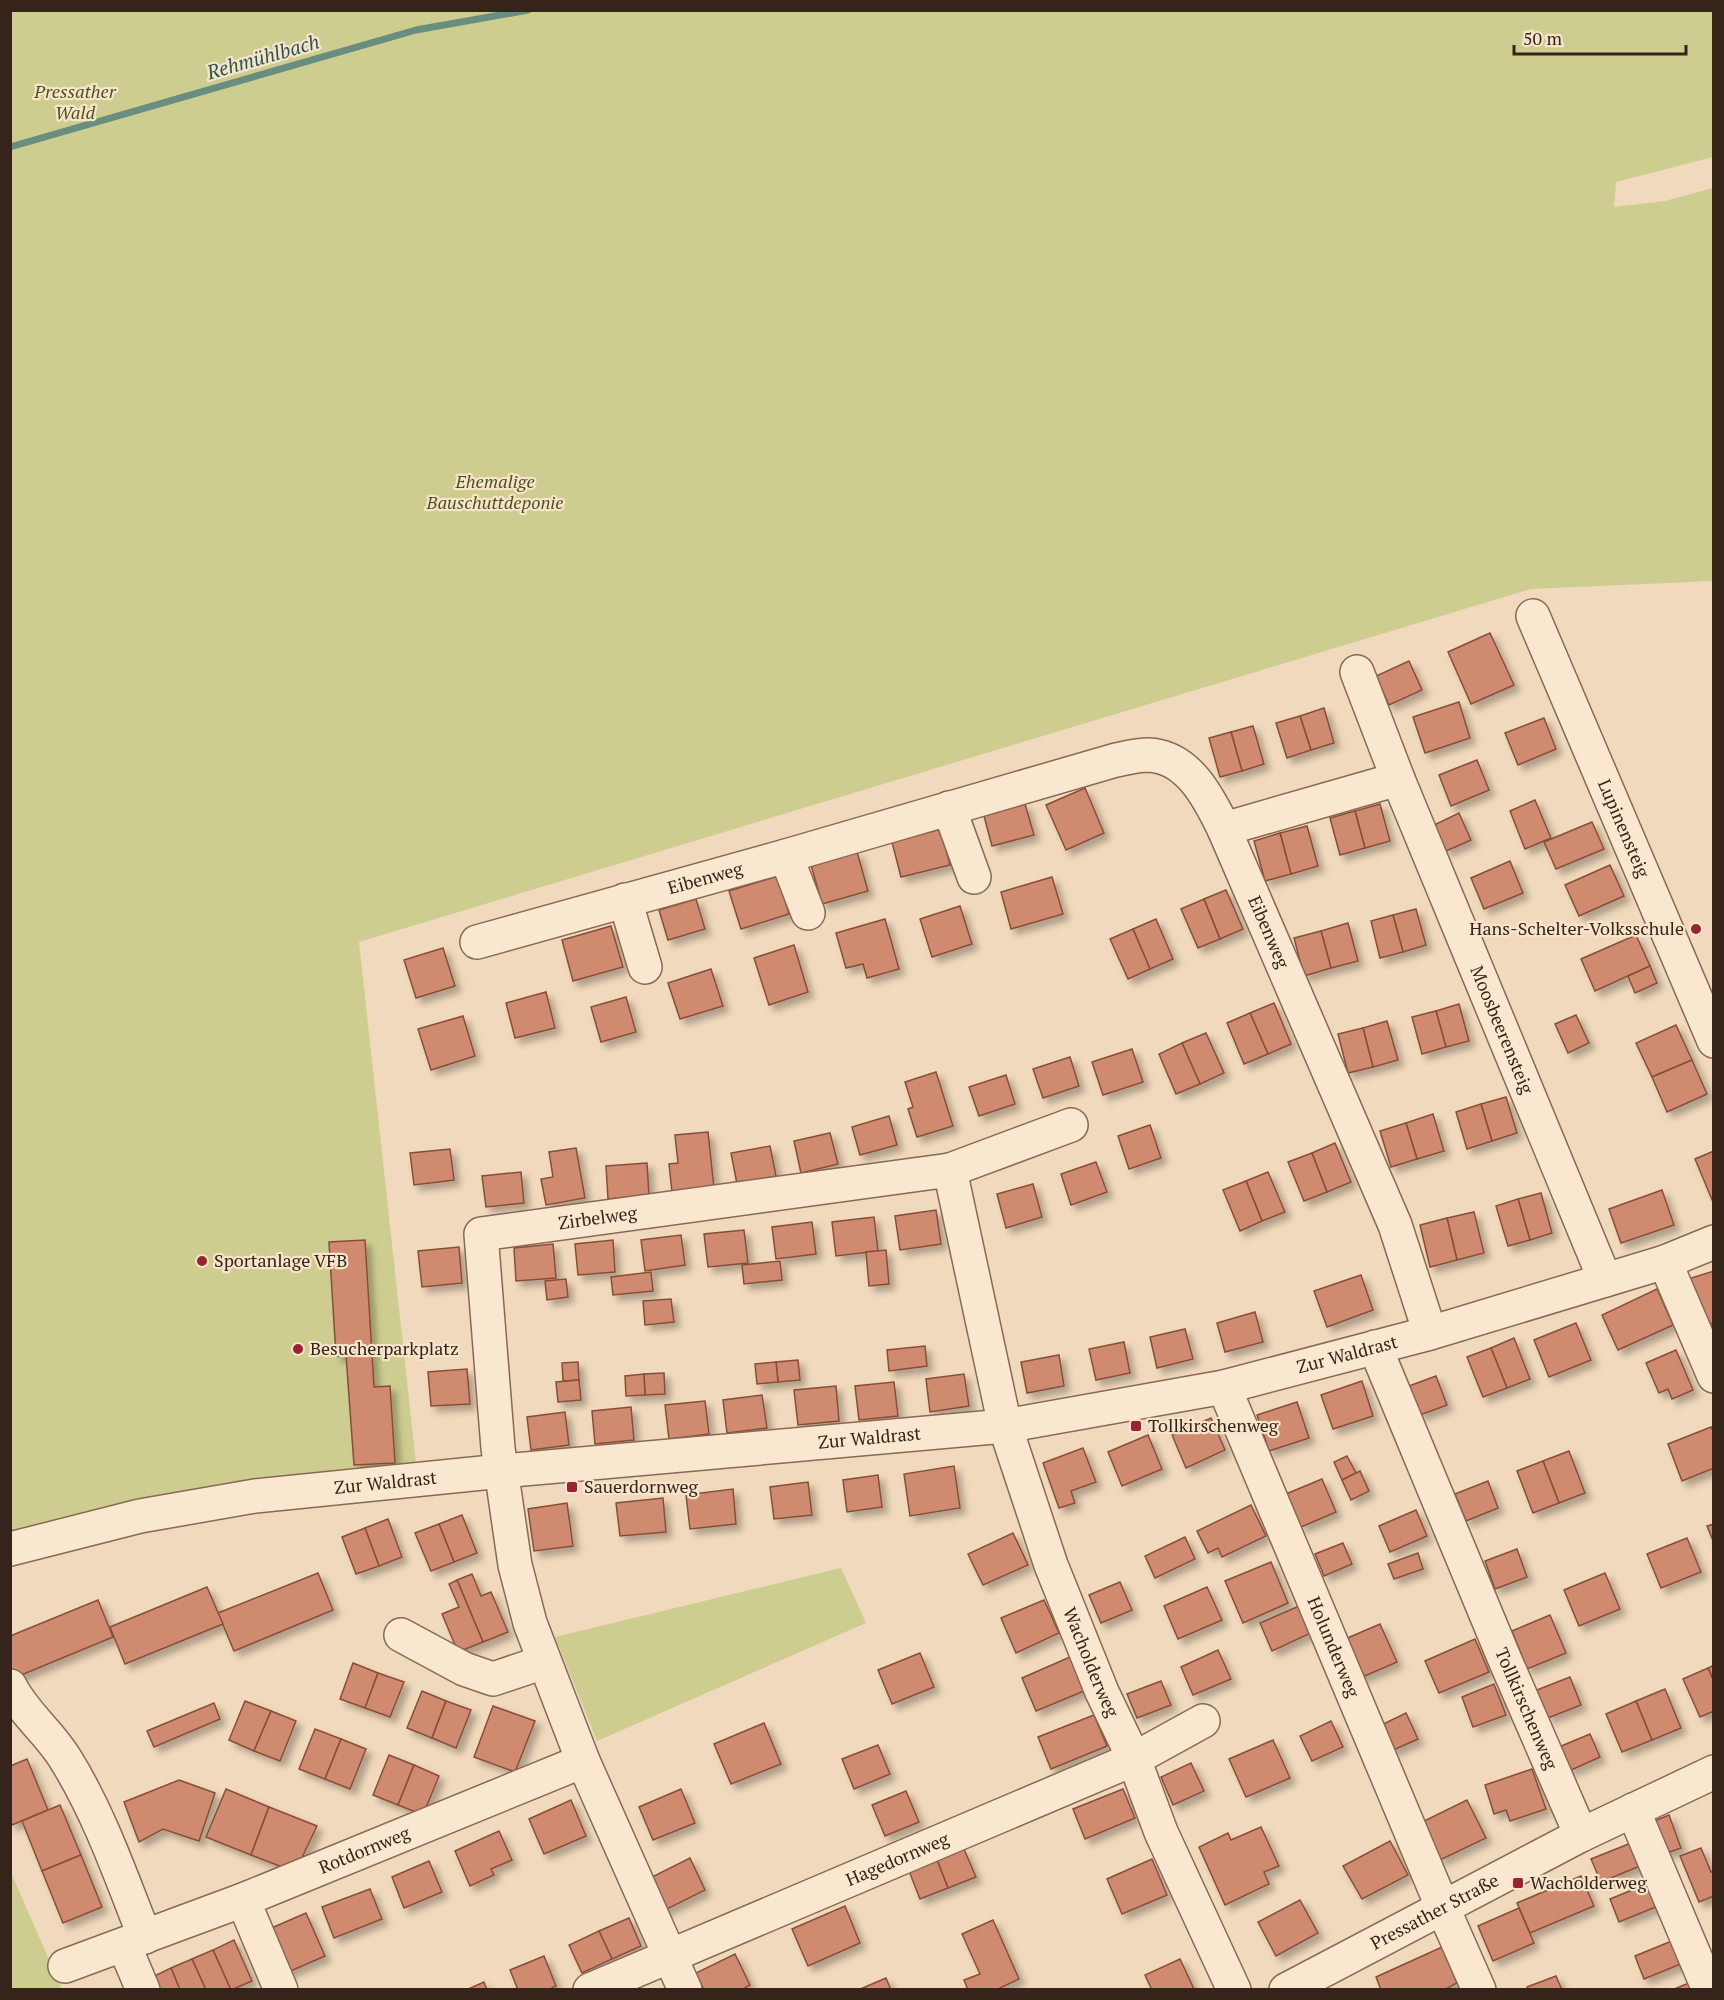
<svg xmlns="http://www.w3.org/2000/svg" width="1724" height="2000" viewBox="0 0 1724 2000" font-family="'PT Serif',serif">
<defs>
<filter id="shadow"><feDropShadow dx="5.5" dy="5.5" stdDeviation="3" flood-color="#0004"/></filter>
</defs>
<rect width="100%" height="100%" fill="#f0d9bc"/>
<g fill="#cecd90">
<polygon points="11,11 1713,11 1713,157 1616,182 1614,207 1665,201 1713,188 1713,581 1531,589 359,942 417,1473 11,1539"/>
<polygon points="841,1568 866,1623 597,1741 555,1637"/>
<polygon points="11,1873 62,1989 11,1989"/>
</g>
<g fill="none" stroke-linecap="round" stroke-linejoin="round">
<polyline stroke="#678e7f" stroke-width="7" points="10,147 416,30 528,10"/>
</g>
<g fill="#d08a6f" stroke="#884e39" stroke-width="1.5" filter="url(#shadow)">
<polygon points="1490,633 1514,685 1471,704 1448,652"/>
<polygon points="1409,661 1422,690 1389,705 1376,676"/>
<polygon points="1459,702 1470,738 1425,753 1413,717"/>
<polygon points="1324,708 1334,743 1311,750 1300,716"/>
<polygon points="1300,716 1311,750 1287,758 1276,723"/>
<polygon points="1544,718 1556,749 1518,765 1505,733"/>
<polygon points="1253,726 1264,764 1242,771 1231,732"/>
<polygon points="1231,732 1242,771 1220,777 1209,738"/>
<polygon points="1477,760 1489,790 1451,806 1439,775"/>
<polygon points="1085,788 1104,833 1066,850 1046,805"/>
<polygon points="1535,800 1551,838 1525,849 1510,811"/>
<polygon points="1025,804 1034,835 992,846 984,816"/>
<polygon points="1380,804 1390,841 1365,848 1355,811"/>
<polygon points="1355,811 1365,848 1340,855 1330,818"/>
<polygon points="1459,813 1471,840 1446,851 1434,825"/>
<polygon points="1592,822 1604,849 1556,869 1544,842"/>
<polygon points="1307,826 1318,866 1291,874 1280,833"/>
<polygon points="941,829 950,865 901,877 892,842"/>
<polygon points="1280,833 1291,874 1265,881 1254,841"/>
<polygon points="857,852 868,891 822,904 811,865"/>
<polygon points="1510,861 1523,893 1484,909 1471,878"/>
<polygon points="1610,865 1624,896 1579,916 1565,885"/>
<polygon points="778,876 789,914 741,929 729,891"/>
<polygon points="1052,877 1063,914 1011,929 1001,892"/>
<polygon points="1226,890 1243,929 1220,939 1204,899"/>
<polygon points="696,899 705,929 668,940 659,910"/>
<polygon points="1204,899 1220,939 1198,948 1181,909"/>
<polygon points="960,906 972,944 932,957 920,919"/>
<polygon points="1416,909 1426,945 1403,952 1393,915"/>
<polygon points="1393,915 1403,952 1380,958 1371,921"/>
<polygon points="885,919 899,969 867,978 863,964 846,968 836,933"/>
<polygon points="1156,919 1173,959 1150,969 1133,929"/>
<polygon points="1348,923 1358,961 1331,968 1321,931"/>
<polygon points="611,926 623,967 573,981 562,940"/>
<polygon points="1133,929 1150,969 1128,979 1110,939"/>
<polygon points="1321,931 1331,968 1304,976 1294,938"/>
<polygon points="1636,935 1650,966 1595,991 1581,959"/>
<polygon points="794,945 808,992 769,1005 754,958"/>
<polygon points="443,948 455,986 416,998 404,960"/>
<polygon points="1650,966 1657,983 1635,993 1628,976"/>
<polygon points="711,969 723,1006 680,1019 668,983"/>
<polygon points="546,992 555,1028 515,1038 506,1003"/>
<polygon points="626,997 636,1032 601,1042 591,1007"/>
<polygon points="1274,1003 1291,1044 1268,1054 1250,1013"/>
<polygon points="1459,1004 1469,1041 1446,1047 1436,1011"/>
<polygon points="1436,1011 1446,1047 1422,1054 1412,1017"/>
<polygon points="1250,1013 1268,1054 1244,1064 1227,1023"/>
<polygon points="1576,1015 1589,1043 1568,1053 1555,1024"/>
<polygon points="463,1016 475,1056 431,1070 418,1029"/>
<polygon points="1387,1021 1398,1060 1373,1067 1363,1028"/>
<polygon points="1676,1025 1692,1060 1652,1077 1636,1043"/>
<polygon points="1363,1028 1373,1067 1348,1073 1338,1034"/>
<polygon points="1206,1033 1224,1073 1200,1084 1182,1043"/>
<polygon points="1182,1043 1200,1084 1176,1094 1159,1054"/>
<polygon points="1132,1049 1143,1082 1103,1095 1092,1062"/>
<polygon points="1070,1057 1079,1086 1043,1098 1033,1069"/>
<polygon points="1692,1060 1707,1094 1667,1112 1652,1077"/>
<polygon points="936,1072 953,1126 917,1137 908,1109 913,1107 905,1082"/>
<polygon points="1006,1075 1015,1104 979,1116 969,1087"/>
<polygon points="1506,1097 1517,1133 1492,1141 1481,1104"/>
<polygon points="1481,1104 1492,1141 1467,1149 1456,1112"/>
<polygon points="1433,1114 1444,1151 1417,1159 1406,1123"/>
<polygon points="889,1116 897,1145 860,1155 852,1127"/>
<polygon points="1406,1123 1417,1159 1391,1167 1380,1131"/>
<polygon points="1150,1125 1161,1158 1129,1169 1118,1136"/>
<polygon points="708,1132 714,1188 672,1192 669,1164 678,1163 675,1135"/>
<polygon points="830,1133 838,1164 801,1173 794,1141"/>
<polygon points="1335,1143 1351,1182 1327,1192 1312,1153"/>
<polygon points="770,1146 776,1176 737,1184 731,1153"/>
<polygon points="576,1148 585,1198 546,1205 541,1179 553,1177 549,1152"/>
<polygon points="450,1149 454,1180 414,1185 410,1153"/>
<polygon points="1714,1151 1714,1202 1713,1202 1695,1159"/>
<polygon points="1312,1153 1327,1192 1304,1201 1288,1162"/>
<polygon points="1096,1162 1107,1192 1071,1205 1061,1174"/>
<polygon points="647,1163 649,1195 608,1199 606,1166"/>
<polygon points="521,1172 524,1203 486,1207 482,1176"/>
<polygon points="1268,1172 1285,1212 1262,1221 1246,1181"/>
<polygon points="1246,1181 1262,1221 1240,1231 1223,1190"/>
<polygon points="1033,1184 1042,1217 1006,1228 997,1194"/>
<polygon points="1662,1190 1674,1225 1621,1243 1609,1209"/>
<polygon points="1541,1193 1552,1233 1530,1240 1518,1199"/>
<polygon points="1518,1199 1530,1240 1508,1246 1496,1206"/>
<polygon points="936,1210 941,1244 900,1250 895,1216"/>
<polygon points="1474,1212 1484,1253 1457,1260 1447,1218"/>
<polygon points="874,1217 878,1251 836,1256 832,1222"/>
<polygon points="1447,1218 1457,1260 1430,1267 1420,1225"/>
<polygon points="812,1222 816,1254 776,1259 772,1227"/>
<polygon points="744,1230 748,1263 708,1267 704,1234"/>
<polygon points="681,1235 685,1265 645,1271 641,1240"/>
<polygon points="365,1240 372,1354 336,1356 329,1242"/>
<polygon points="613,1240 615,1272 578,1275 575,1244"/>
<polygon points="553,1244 556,1278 516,1281 514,1248"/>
<polygon points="459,1247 462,1283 422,1287 418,1251"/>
<polygon points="886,1250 889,1284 869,1286 866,1252"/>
<polygon points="780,1261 782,1280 744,1284 742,1265"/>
<polygon points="1714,1271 1714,1323 1701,1326 1688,1279"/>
<polygon points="651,1272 653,1291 613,1295 611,1277"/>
<polygon points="1361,1275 1373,1310 1327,1327 1314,1291"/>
<polygon points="566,1279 568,1297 547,1300 545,1281"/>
<polygon points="1657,1289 1673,1325 1618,1350 1602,1315"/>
<polygon points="671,1299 674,1322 645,1325 643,1301"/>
<polygon points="1255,1312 1263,1342 1225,1352 1217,1323"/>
<polygon points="1576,1323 1591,1360 1549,1377 1534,1340"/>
<polygon points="1185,1329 1193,1359 1157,1368 1150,1337"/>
<polygon points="1514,1338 1530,1379 1507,1388 1491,1348"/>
<polygon points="1124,1342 1130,1373 1096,1380 1089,1349"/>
<polygon points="925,1346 927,1366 889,1371 887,1350"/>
<polygon points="1491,1348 1507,1388 1483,1397 1467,1357"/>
<polygon points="1676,1350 1693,1390 1672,1399 1668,1389 1659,1393 1646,1363"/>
<polygon points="372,1354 374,1387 390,1386 395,1463 354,1465 346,1355"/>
<polygon points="1059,1355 1064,1386 1027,1393 1021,1362"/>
<polygon points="798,1360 800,1380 778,1382 776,1362"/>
<polygon points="578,1362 579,1380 563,1381 562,1363"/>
<polygon points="776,1362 778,1382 757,1384 755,1364"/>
<polygon points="467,1369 470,1404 431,1406 428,1372"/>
<polygon points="664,1373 665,1394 645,1395 644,1374"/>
<polygon points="644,1374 645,1395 626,1396 625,1376"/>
<polygon points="964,1374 969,1406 930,1412 926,1379"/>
<polygon points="1436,1376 1447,1405 1420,1415 1409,1386"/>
<polygon points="579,1380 581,1400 558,1402 556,1382"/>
<polygon points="1362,1381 1373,1416 1333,1429 1321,1395"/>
<polygon points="894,1382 898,1416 859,1420 855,1386"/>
<polygon points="836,1386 839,1421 798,1425 794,1390"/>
<polygon points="762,1395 767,1428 727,1433 723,1400"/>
<polygon points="705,1401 709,1434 669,1439 665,1405"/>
<polygon points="1297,1402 1309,1438 1269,1451 1257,1415"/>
<polygon points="631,1407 634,1440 595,1444 592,1411"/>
<polygon points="565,1412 569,1445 531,1450 527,1417"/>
<polygon points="1211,1418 1225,1450 1186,1468 1172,1435"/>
<polygon points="1711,1427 1714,1433 1714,1468 1682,1481 1668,1444"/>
<polygon points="1148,1435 1162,1469 1122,1486 1108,1452"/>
<polygon points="1083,1448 1096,1482 1071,1491 1075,1503 1059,1508 1043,1463"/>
<polygon points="1569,1451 1585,1493 1559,1503 1543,1461"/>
<polygon points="1347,1456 1356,1473 1342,1480 1334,1462"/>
<polygon points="1543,1461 1559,1503 1533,1513 1517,1471"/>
<polygon points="954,1466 960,1508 910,1516 904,1474"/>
<polygon points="1360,1471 1369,1491 1351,1500 1342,1480"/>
<polygon points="878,1475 882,1507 847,1512 843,1480"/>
<polygon points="1322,1479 1336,1512 1301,1527 1286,1494"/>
<polygon points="1488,1481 1498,1508 1466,1521 1455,1494"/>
<polygon points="808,1482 812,1515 774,1519 770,1487"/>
<polygon points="733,1489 736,1524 690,1529 686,1495"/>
<polygon points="663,1498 666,1532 620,1536 616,1503"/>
<polygon points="567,1503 573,1546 534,1551 528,1509"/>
<polygon points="1251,1505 1266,1536 1222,1557 1218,1548 1208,1553 1197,1531"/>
<polygon points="1416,1510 1427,1536 1390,1552 1379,1526"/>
<polygon points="462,1515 477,1553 454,1562 439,1524"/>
<polygon points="388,1519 402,1557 379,1566 365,1528"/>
<polygon points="439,1524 454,1562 431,1571 415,1533"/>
<polygon points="1714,1524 1714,1543 1707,1526"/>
<polygon points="365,1528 379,1566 356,1574 342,1537"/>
<polygon points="1013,1533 1028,1565 983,1585 968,1554"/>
<polygon points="1185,1537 1195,1559 1155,1578 1145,1556"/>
<polygon points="1687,1538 1701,1572 1661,1588 1647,1554"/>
<polygon points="1343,1543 1352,1564 1324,1576 1315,1554"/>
<polygon points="1517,1549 1527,1577 1495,1589 1485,1561"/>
<polygon points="1418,1553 1423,1569 1394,1579 1388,1564"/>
<polygon points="1271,1562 1288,1603 1243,1623 1225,1581"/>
<polygon points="318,1573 333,1610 234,1651 218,1613"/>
<polygon points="1605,1573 1620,1609 1579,1626 1564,1590"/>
<polygon points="472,1574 481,1596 491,1592 508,1632 483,1642 457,1580"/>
<polygon points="457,1580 483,1642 458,1652 442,1614 459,1607 449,1584"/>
<polygon points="1120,1582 1132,1610 1101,1623 1089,1595"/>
<polygon points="207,1587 223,1624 125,1664 110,1627"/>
<polygon points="1207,1587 1222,1620 1178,1639 1164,1606"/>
<polygon points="98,1600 113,1637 14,1678 10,1669 10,1636"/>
<polygon points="1044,1600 1059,1633 1016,1653 1001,1618"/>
<polygon points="1299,1606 1311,1633 1272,1651 1260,1623"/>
<polygon points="1550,1615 1566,1653 1527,1669 1512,1631"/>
<polygon points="1380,1624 1397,1662 1360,1678 1343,1640"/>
<polygon points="1475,1639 1489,1672 1439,1693 1425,1661"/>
<polygon points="1218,1650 1231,1679 1193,1695 1181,1667"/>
<polygon points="920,1653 934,1687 892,1704 878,1670"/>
<polygon points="1070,1657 1084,1691 1036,1711 1022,1678"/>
<polygon points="353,1663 378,1673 365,1708 340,1699"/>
<polygon points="1714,1665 1714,1682 1708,1668"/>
<polygon points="1708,1668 1714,1682 1714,1711 1700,1717 1683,1679"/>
<polygon points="378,1673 404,1682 390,1717 365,1708"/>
<polygon points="1570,1677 1581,1705 1548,1718 1537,1690"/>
<polygon points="1161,1681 1171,1705 1137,1718 1127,1694"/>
<polygon points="1494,1684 1506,1715 1473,1727 1462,1697"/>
<polygon points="1665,1689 1681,1728 1652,1740 1636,1701"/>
<polygon points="422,1691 446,1701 432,1738 407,1728"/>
<polygon points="245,1701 271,1711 254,1751 229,1740"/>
<polygon points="446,1701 471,1710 456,1748 432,1738"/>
<polygon points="1636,1701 1652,1740 1622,1752 1606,1714"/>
<polygon points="214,1703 220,1719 154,1747 147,1731"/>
<polygon points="493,1706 535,1721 515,1772 474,1757"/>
<polygon points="271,1711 296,1721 280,1761 254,1751"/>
<polygon points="1406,1713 1418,1739 1391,1751 1379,1726"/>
<polygon points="1094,1715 1107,1746 1051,1769 1038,1737"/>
<polygon points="1331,1721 1343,1747 1312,1761 1300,1736"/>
<polygon points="764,1723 781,1764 731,1784 714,1744"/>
<polygon points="315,1729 341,1739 325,1779 299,1769"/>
<polygon points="1590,1734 1600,1757 1569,1771 1559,1747"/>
<polygon points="341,1739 366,1749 350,1789 325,1779"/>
<polygon points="1273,1740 1290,1778 1246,1797 1229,1759"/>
<polygon points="878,1745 890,1774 854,1789 842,1759"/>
<polygon points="389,1755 414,1765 398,1805 373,1795"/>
<polygon points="27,1759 48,1810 12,1825 10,1820 10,1766"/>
<polygon points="1191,1763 1204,1791 1173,1805 1161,1777"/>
<polygon points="414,1765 439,1776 423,1815 398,1805"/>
<polygon points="1532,1769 1546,1809 1510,1821 1506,1810 1494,1814 1485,1785"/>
<polygon points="179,1780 215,1793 199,1841 163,1829 139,1842 124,1802"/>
<polygon points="226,1789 269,1807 251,1855 206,1837"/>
<polygon points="681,1789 695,1823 653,1840 639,1807"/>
<polygon points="1123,1789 1135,1818 1085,1839 1073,1809"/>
<polygon points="906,1791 919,1822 885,1836 872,1805"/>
<polygon points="571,1800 586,1836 544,1854 529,1819"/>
<polygon points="1467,1800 1486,1838 1440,1860 1422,1822"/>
<polygon points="60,1805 81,1855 42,1871 22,1821"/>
<polygon points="269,1807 317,1826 295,1872 251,1855"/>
<polygon points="1669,1815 1681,1848 1664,1854 1652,1822"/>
<polygon points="1261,1827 1279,1866 1264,1872 1269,1884 1225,1905 1199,1847 1228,1833 1231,1840"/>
<polygon points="499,1831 512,1860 491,1869 494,1875 470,1886 455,1851"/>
<polygon points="1390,1841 1408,1875 1362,1899 1343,1866"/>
<polygon points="1636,1841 1645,1864 1601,1882 1591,1859"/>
<polygon points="1701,1848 1711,1872 1714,1871 1714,1896 1699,1902 1680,1856"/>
<polygon points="964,1849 976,1877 948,1888 937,1860"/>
<polygon points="81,1855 102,1907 63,1923 42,1871"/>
<polygon points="690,1858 705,1890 661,1912 646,1880"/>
<polygon points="1152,1859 1167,1895 1122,1914 1107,1879"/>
<polygon points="937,1860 948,1888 920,1899 909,1871"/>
<polygon points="429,1861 442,1892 404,1908 392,1877"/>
<polygon points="1581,1876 1594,1906 1530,1933 1517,1903"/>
<polygon points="1654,1881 1663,1904 1619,1922 1610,1899"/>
<polygon points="370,1889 382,1919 334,1938 322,1907"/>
<polygon points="1300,1900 1318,1933 1276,1956 1258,1922"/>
<polygon points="845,1906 860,1943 808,1966 792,1929"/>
<polygon points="1519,1908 1534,1943 1493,1961 1478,1926"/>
<polygon points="306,1913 325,1956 286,1973 267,1930"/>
<polygon points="629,1918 641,1946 612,1959 599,1931"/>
<polygon points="993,1920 1019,1979 996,1990 968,1990 964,1980 980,1974 962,1934"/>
<polygon points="599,1931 612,1959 582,1973 569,1945"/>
<polygon points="1679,1938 1688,1961 1644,1979 1635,1956"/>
<polygon points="234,1940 252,1981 231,1990 213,1950"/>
<polygon points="1442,1947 1457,1983 1444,1990 1381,1990 1376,1977"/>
<polygon points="213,1950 231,1990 206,1990 192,1959"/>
<polygon points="735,1954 750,1985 741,1990 704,1990 696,1973"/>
<polygon points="544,1956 556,1986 548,1990 518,1990 510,1970"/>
<polygon points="192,1959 206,1990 180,1990 171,1968"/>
<polygon points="1180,1959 1194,1989 1152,1990 1145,1975"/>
<polygon points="171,1968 180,1990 155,1990 150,1978"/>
<polygon points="1556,1976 1562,1990 1528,1990 1527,1987"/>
<polygon points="886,1978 891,1990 858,1990"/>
<polygon points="1696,1980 1699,1990 1672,1990"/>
<polygon points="484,1982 487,1990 466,1990"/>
</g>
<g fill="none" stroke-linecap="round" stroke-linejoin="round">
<defs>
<g id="minor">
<path id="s1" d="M1533,616l181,425"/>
<path id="s2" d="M1357,672l41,107 207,501"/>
<polyline points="949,808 974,877"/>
<polyline points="1224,829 1398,779"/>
<polyline points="786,856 808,913"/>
<polyline points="625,900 645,967"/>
<path id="s3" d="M477,942l309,-86 330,-96c10,-2 22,-5 32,-5 40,1 61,43 76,74l171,396 35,108"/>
<polyline points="950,1170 1071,1125"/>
<polyline points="1665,1262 1714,1376"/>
<path id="s4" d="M1375,1347l130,313 76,175"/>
<path id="s5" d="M1224,1387l218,519 37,84"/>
<path id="s6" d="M10,1549l130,-33 115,-20 247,-25 503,-45 219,-39 206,-54 235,-71 49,-20"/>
<polyline points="401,1635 464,1669 493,1679 544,1662"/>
<path d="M10,1686c14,28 40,47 56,74 34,55 55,117 79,177"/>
<polyline points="1633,1810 1709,1990"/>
<polyline points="243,1900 281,1990"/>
<polyline points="124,1945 143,1990"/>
<path id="s7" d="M65,1966l178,-66 340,-139"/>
<path id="s8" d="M590,1990l544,-231 69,-38"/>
<path id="s9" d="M685,1990l-102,-229 -53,-138 -15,-58 -17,-117 -17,-214 469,-64 55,256 46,139 51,127 32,67 27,73 73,158"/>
<path id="s10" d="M1286,1990l295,-155 133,-63"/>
</g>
</defs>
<use href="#minor" stroke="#886955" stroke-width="36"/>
<use href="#minor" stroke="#fae7cf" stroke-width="33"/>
</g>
<g fill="#923" stroke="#f7e4cb" stroke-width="2">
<circle cx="1696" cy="929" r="6"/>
<circle cx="202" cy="1261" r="6"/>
<circle cx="298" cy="1349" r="6"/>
<rect x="1130" y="1420" width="12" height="12" rx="3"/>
<rect x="566" y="1481" width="12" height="12" rx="3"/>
<rect x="1512" y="1877" width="12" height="12" rx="3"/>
</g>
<g text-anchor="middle" stroke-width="4.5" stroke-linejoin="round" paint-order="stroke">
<g font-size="18" font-style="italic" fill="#4d5320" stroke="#f7e4cb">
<text x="75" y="98">Pressather<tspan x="75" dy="21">Wald</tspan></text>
<text x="495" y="488">Ehemalige<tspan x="495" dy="21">Bauschuttdeponie</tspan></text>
</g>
<g font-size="18" fill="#36241a" stroke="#f7e4cb">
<text dy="6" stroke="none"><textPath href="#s1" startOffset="231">Lupinensteig</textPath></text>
<text dy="6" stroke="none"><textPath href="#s3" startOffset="237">Eibenweg</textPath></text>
<text dy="6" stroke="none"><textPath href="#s3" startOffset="921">Eibenweg</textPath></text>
<text dy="6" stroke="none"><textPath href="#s2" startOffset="386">Moosbeerensteig</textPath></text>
<text dy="6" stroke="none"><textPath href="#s9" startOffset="909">Zirbelweg</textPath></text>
<text dy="6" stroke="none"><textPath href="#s6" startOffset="1354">Zur Waldrast</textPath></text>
<text dy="6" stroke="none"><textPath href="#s6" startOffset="868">Zur Waldrast</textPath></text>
<text dy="6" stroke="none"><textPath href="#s6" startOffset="382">Zur Waldrast</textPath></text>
<text dy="6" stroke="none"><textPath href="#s5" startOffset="282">Holunderweg</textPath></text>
<text dy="6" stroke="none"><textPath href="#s9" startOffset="1778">Wacholderweg</textPath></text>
<text dy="6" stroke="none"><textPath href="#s4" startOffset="392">Tollkirschenweg</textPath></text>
<text dy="6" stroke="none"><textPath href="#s7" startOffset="321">Rotdornweg</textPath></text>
<text dy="6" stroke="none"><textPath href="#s8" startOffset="334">Hagedornweg</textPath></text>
<text dy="6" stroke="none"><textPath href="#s10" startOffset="168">Pressather Straße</textPath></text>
</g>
<g font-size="18" fill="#36241a" stroke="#f7e4cb" text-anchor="start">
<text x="1684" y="935" text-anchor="end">Hans-Schelter-Volksschule</text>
<text x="214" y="1267">Sportanlage VFB</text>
<text x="310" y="1355">Besucherparkplatz</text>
<text x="1148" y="1432">Tollkirschenweg</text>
<text x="584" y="1493">Sauerdornweg</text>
<text x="1530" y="1889">Wacholderweg</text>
</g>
<g font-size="20" font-style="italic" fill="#29574d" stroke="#f7e4cb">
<text transform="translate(263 57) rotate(-16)" y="7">Rehmühlbach</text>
</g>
</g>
<rect width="1724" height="2000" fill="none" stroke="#36241a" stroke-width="24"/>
<path d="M1514 45v9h172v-9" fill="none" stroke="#36241a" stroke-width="3"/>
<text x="1523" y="45" font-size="18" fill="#36241a" stroke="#f7e4cb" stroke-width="4.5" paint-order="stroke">50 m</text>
</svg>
